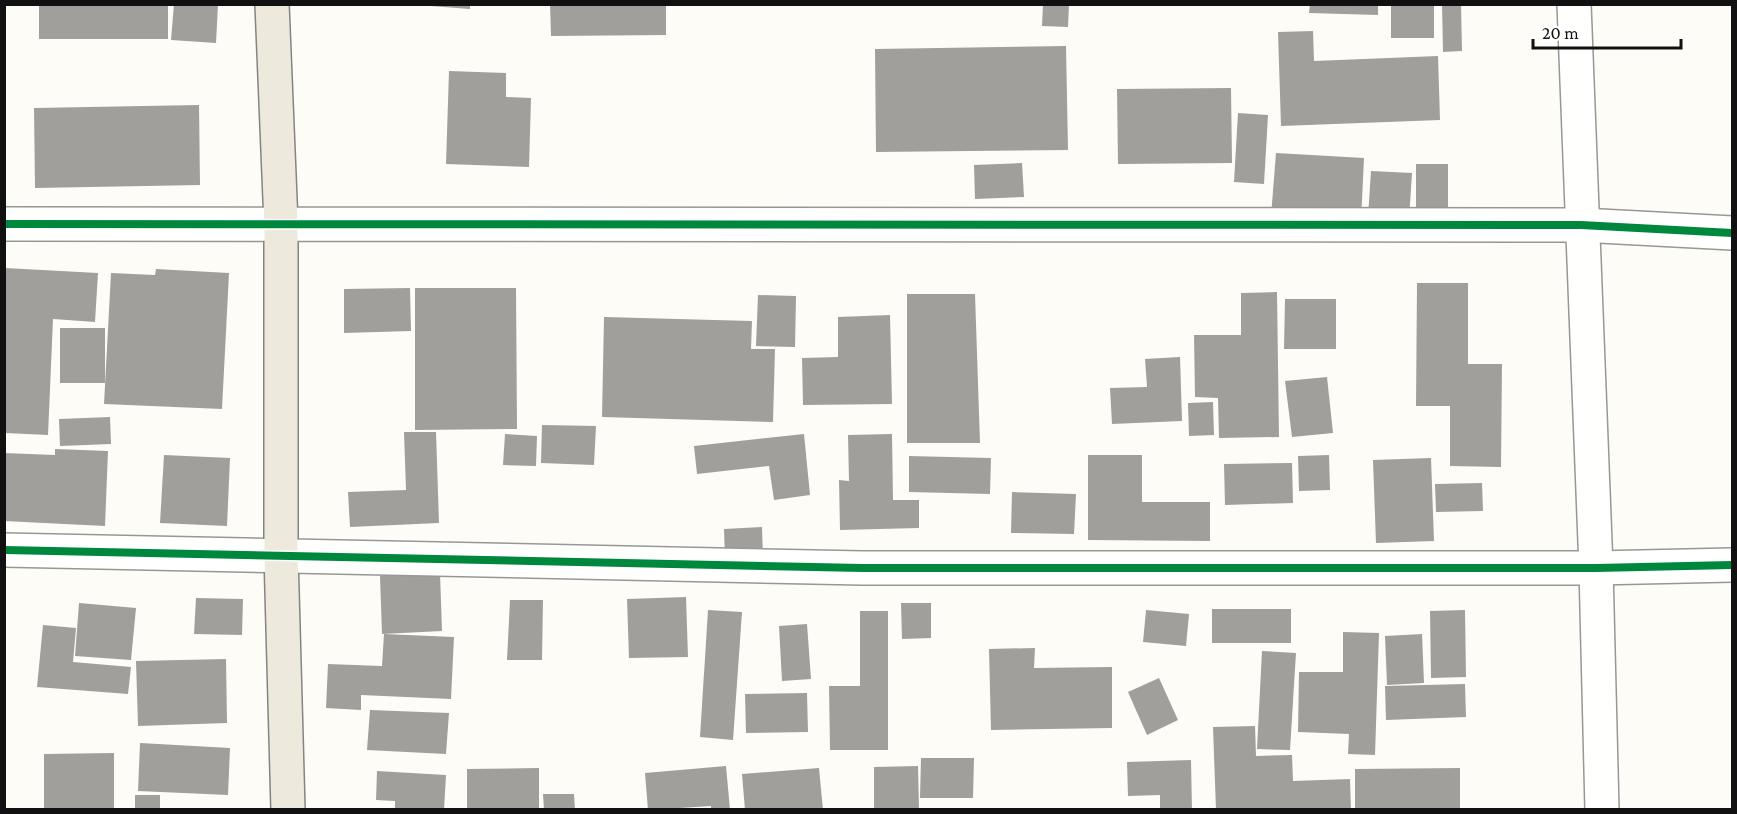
<svg xmlns="http://www.w3.org/2000/svg" width="1737" height="814" viewBox="0 0 1737 814" font-family="'Crimson Pro',serif">
<rect width="100%" height="100%" fill="#fdfcf7"/>
<g fill="#a19f9c">
<rect x="39" y="4" width="129" height="35"/>
<polygon points="174,4 218,4 216,43 171,40"/>
<polygon points="404,4 470,4 470,9"/>
<polygon points="550,4 666,4 666,35 551,36"/>
<polygon points="1043,4 1069,4 1068,27 1042,26"/>
<polygon points="1310,4 1378,4 1378,15 1309,13"/>
<rect x="1391" y="4" width="43" height="34"/>
<polygon points="1442,4 1461,4 1462,51 1443,52"/>
<polygon points="1313,31 1314,61 1438,56 1440,120 1281,126 1278,32"/>
<polygon points="1066,46 1068,150 876,152 875,49"/>
<polygon points="449,71 506,73 506,97 531,98 529,167 446,164"/>
<polygon points="1231,88 1232,163 1118,164 1117,89"/>
<polygon points="199,105 200,185 35,188 34,108"/>
<polygon points="1238,113 1268,115 1264,184 1234,182"/>
<polygon points="1276,153 1364,158 1361,221 1271,216"/>
<polygon points="1022,163 1024,197 975,199 974,165"/>
<rect x="1416" y="164" width="32" height="57"/>
<polygon points="1371,171 1412,173 1409,219 1368,217"/>
<polygon points="5,268 98,273 95,322 53,319 48,435 5,433"/>
<polygon points="156,269 229,273 222,409 104,404 111,273 155,275"/>
<polygon points="1417,283 1468,283 1468,364 1502,364 1501,467 1450,466 1450,406 1416,406"/>
<polygon points="410,288 411,331 344,333 344,289"/>
<polygon points="415,288 516,288 517,429 415,430"/>
<polygon points="1277,292 1279,437 1219,438 1218,398 1195,397 1194,335 1241,335 1241,293"/>
<polygon points="907,294 975,294 980,443 907,443"/>
<polygon points="758,295 796,296 795,347 756,346"/>
<polygon points="1285,299 1336,299 1336,349 1284,349"/>
<polygon points="890,315 892,404 803,405 802,358 838,357 838,317"/>
<polygon points="604,317 752,321 751,349 775,349 773,422 602,417"/>
<rect x="60" y="328" width="45" height="55"/>
<polygon points="1180,357 1182,421 1112,424 1110,388 1147,387 1145,359"/>
<polygon points="1327,377 1333,433 1292,437 1285,381"/>
<polygon points="1213,402 1214,435 1189,436 1188,403"/>
<polygon points="110,417 111,444 60,446 59,419"/>
<polygon points="542,425 596,426 594,465 541,463"/>
<polygon points="404,432 436,432 439,523 350,527 348,492 406,490"/>
<polygon points="505,434 537,436 536,466 503,465"/>
<polygon points="804,434 810,495 774,500 769,466 697,474 694,446"/>
<polygon points="892,434 893,500 919,500 919,528 840,530 839,480 849,481 848,435"/>
<polygon points="55,449 108,451 105,526 4,521 4,453 55,455"/>
<polygon points="164,455 230,458 227,526 160,523"/>
<polygon points="1088,455 1142,455 1142,502 1210,502 1210,541 1088,540"/>
<polygon points="1329,455 1330,490 1299,491 1298,456"/>
<polygon points="909,456 991,458 990,494 909,492"/>
<polygon points="1431,458 1434,541 1376,543 1373,460"/>
<polygon points="1292,463 1293,503 1225,505 1224,464"/>
<polygon points="1482,483 1483,511 1436,512 1435,484"/>
<polygon points="1012,492 1076,494 1074,534 1011,533"/>
<polygon points="762,527 763,557 725,559 724,529"/>
<polygon points="440,573 442,631 382,634 380,576"/>
<polygon points="686,597 688,657 629,658 627,599"/>
<polygon points="196,598 243,599 242,635 194,634"/>
<polygon points="510,600 543,600 542,660 507,660"/>
<polygon points="79,603 136,608 131,660 75,656"/>
<polygon points="901,603 931,603 931,638 902,639"/>
<rect x="1212" y="609" width="79" height="34"/>
<polygon points="708,610 742,612 733,740 700,737"/>
<polygon points="1146,610 1189,614 1186,646 1143,642"/>
<polygon points="1465,610 1466,677 1431,678 1430,611"/>
<polygon points="860,611 888,611 888,750 830,750 829,686 860,686"/>
<polygon points="807,624 811,679 782,681 779,626"/>
<polygon points="43,625 76,628 73,662 131,667 128,694 37,687"/>
<polygon points="1343,632 1379,633 1375,755 1348,754 1349,734 1298,732 1299,672 1343,672"/>
<polygon points="384,634 454,637 451,699 361,695 361,710 326,708 328,664 382,666"/>
<polygon points="1422,634 1424,683 1387,685 1385,636"/>
<polygon points="1035,648 1034,668 1112,667 1112,728 991,730 989,649"/>
<polygon points="1262,651 1296,653 1290,750 1257,749"/>
<polygon points="226,659 227,723 138,726 136,661"/>
<polygon points="1159,678 1178,720 1147,735 1128,692"/>
<polygon points="1465,684 1466,717 1386,720 1385,686"/>
<polygon points="807,693 808,732 746,733 745,694"/>
<polygon points="370,710 449,713 446,754 367,750"/>
<polygon points="1255,726 1256,756 1292,755 1293,781 1350,779 1351,810 1216,810 1213,727"/>
<polygon points="140,743 230,748 228,795 138,791"/>
<polygon points="114,753 114,810 44,810 44,754"/>
<polygon points="921,758 974,758 973,798 920,798"/>
<polygon points="1191,760 1192,810 1160,810 1160,795 1128,796 1127,762"/>
<polygon points="726,766 730,810 711,810 711,806 648,810 645,773"/>
<polygon points="918,766 919,810 874,810 874,767"/>
<polygon points="539,768 539,810 467,810 467,769"/>
<polygon points="819,768 823,810 745,810 742,774"/>
<polygon points="1460,768 1460,810 1355,810 1355,769"/>
<polygon points="377,771 446,775 444,810 395,810 395,801 376,800"/>
<polygon points="543,794 574,794 575,810 544,810"/>
<rect x="135" y="795" width="25" height="15"/>
</g>
<g fill="none" stroke-linecap="round" stroke-linejoin="round">
<defs>
<g id="minor">
<polyline points="1574,4 1596,568 1602,810"/>
<polyline points="4,224 1581,225 1732,233"/>
<polyline points="4,550 863,568 1596,568 1732,565"/>
</g>
<polyline id="major" points="272,4 281,224 281,554 288,810"/>
</defs>
<use href="#minor" stroke="#979795" stroke-width="36"/>
<use href="#major" stroke="#858482" stroke-width="36"/>
<use href="#minor" stroke="#fffffe" stroke-width="33"/>
<use href="#major" stroke="#ede9dc" stroke-width="33"/>
<defs>
<g id="cycleway">
<polyline points="4,224 1581,225 1732,233"/>
<polyline points="4,550 863,568 1596,568 1732,565"/>
</g>
</defs>
<use href="#cycleway" stroke="#fff" stroke-width="11"/>
<use href="#cycleway" stroke="#00873e" stroke-width="8"/>
</g>
<rect width="1737" height="814" fill="none" stroke="#111111" stroke-width="12"/>
<path d="M1533 39v9h148v-9" fill="none" stroke="#111111" stroke-width="3"/>
<text x="1542" y="39" font-size="18" fill="#111111" stroke="#ffffff" stroke-width="4.5" paint-order="stroke">20 m</text>
</svg>
